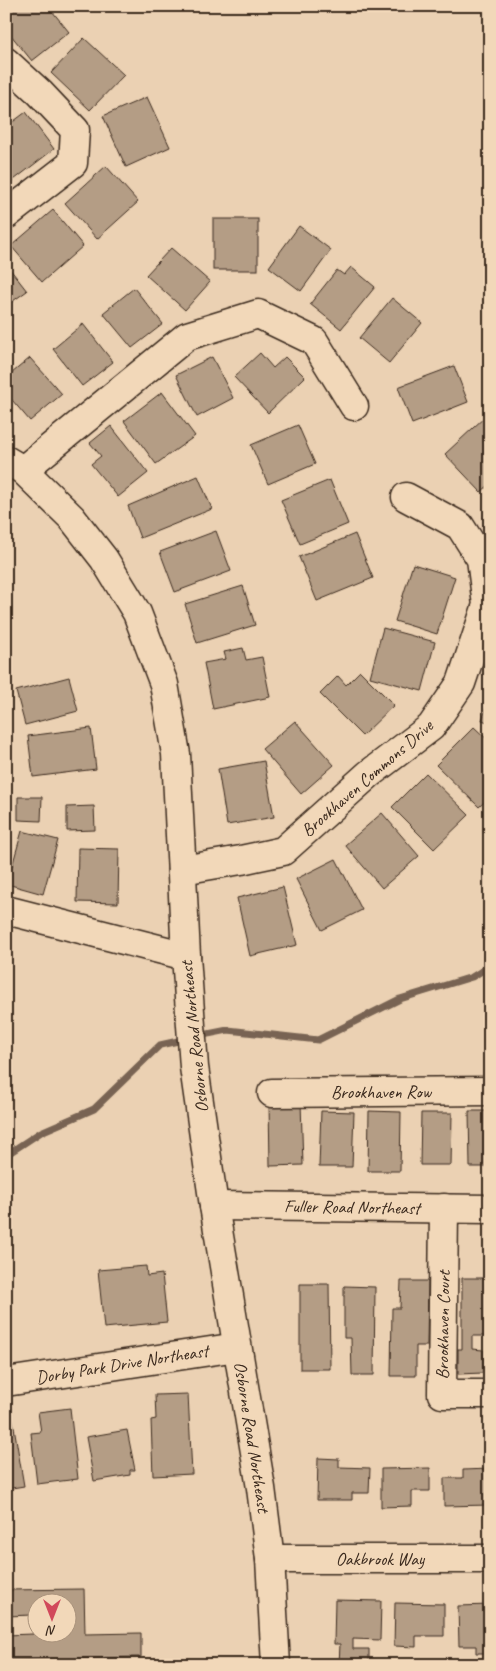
<svg xmlns="http://www.w3.org/2000/svg" width="496" height="1671" viewBox="0 0 496 1671" font-family="Caveat,sans-serif">
<rect width="100%" height="100%" fill="#ebd1b3"/>
<filter id="ink" filterUnits="userSpaceOnUse"><feTurbulence type="fractalNoise" baseFrequency=".02" numOctaves="2"/><feDisplacementMap in="SourceGraphic" scale="10" xChannelSelector="R" yChannelSelector="G"/><feConvolveMatrix kernelMatrix="1 2 1 2 8 2 1 2 1" color-interpolation-filters="sRGB"/></filter>
<g filter="url(#ink)">
<g fill="none" stroke-linecap="round" stroke-linejoin="round">
<g stroke="#786452" stroke-width="7">
<polyline points="198,1036 228,1030 318,1040 400,999 472,977 490,966"/>
<polyline points="6,1155 41,1132 94,1109 160,1045 187,1039"/>
</g>
</g>
<g fill="#b49d85" stroke="#3b2a1e" fill-rule="evenodd">
<polygon points="15,6 48,6 69,32 32,61 6,29 6,13"/>
<polygon points="84,38 124,75 90,110 51,73"/>
<polygon points="147,97 170,147 126,167 103,116"/>
<polygon points="26,112 54,149 10,183 6,178 6,127"/>
<polygon points="106,166 138,202 97,239 65,203"/>
<polygon points="53,210 83,246 42,282 11,246"/>
<rect x="213" y="219" width="45" height="51"/>
<polygon points="299,226 331,250 301,291 269,267"/>
<polygon points="171,248 210,282 185,310 146,275"/>
<polygon points="6,264 27,291 6,306"/>
<polygon points="351,267 375,287 341,329 310,304 337,270 344,275"/>
<polygon points="134,288 163,324 132,348 103,313"/>
<polygon points="392,298 422,323 389,363 359,338"/>
<polygon points="83,324 113,362 82,386 53,349"/>
<polygon points="260,353 273,368 285,357 305,377 268,413 234,377"/>
<polygon points="212,357 233,398 197,417 176,375"/>
<polygon points="30,358 62,394 30,421 6,393 6,378"/>
<polygon points="454,366 468,402 412,424 398,387"/>
<polygon points="162,392 195,436 156,464 124,421"/>
<polygon points="487,415 490,418 490,484 481,492 445,454"/>
<polygon points="298,425 315,464 268,484 251,445"/>
<polygon points="111,426 148,473 118,497 91,464 101,456 90,443"/>
<polygon points="198,476 212,509 140,538 128,506"/>
<polygon points="330,480 348,524 300,544 281,500"/>
<polygon points="216,531 231,571 175,592 160,552"/>
<polygon points="355,534 373,578 317,601 299,557"/>
<polygon points="413,564 455,577 437,634 395,621"/>
<polygon points="243,586 255,625 197,643 185,604"/>
<polygon points="383,628 435,642 422,691 370,677"/>
<polygon points="243,648 246,660 262,657 270,697 213,709 204,663 226,659 224,652"/>
<polygon points="360,671 394,705 362,736 320,694 338,676 346,685"/>
<polygon points="69,677 78,711 25,725 16,691"/>
<polygon points="490,698 490,723 482,720"/>
<polygon points="295,721 334,765 301,794 262,749"/>
<polygon points="474,727 490,742 490,797 479,807 436,765"/>
<polygon points="91,728 96,769 33,777 28,736"/>
<polygon points="264,761 274,817 227,825 218,769"/>
<polygon points="426,773 469,815 434,849 392,807"/>
<polygon points="18,797 42,797 41,821 18,820"/>
<polygon points="94,806 95,830 67,831 67,807"/>
<polygon points="382,813 419,856 382,888 345,845"/>
<polygon points="22,831 58,840 43,894 7,884"/>
<polygon points="78,848 119,849 118,903 77,902"/>
<polygon points="336,859 362,910 322,930 296,879"/>
<polygon points="283,887 297,945 250,956 237,898"/>
<polygon points="269,1103 301,1103 303,1165 270,1166"/>
<polygon points="321,1111 354,1112 352,1167 319,1167"/>
<polygon points="369,1111 401,1112 400,1171 368,1171"/>
<polygon points="469,1111 490,1111 490,1167 470,1167"/>
<polygon points="421,1113 452,1113 451,1165 420,1165"/>
<polygon points="146,1266 147,1276 162,1274 167,1322 104,1328 98,1270"/>
<polygon points="462,1278 490,1278 490,1336 472,1336 472,1349 483,1350 483,1373 458,1374 458,1349 462,1349"/>
<polygon points="401,1281 428,1281 427,1346 416,1346 416,1376 391,1376 392,1308 400,1308"/>
<polygon points="300,1284 329,1284 330,1369 300,1369"/>
<polygon points="344,1286 375,1287 374,1375 352,1375 351,1338 344,1338"/>
<polygon points="188,1394 192,1474 153,1476 151,1420 156,1419 155,1395"/>
<polygon points="70,1408 78,1479 37,1484 31,1433 41,1432 38,1412"/>
<polygon points="12,1415 24,1486 6,1489 6,1416"/>
<polygon points="127,1430 135,1470 130,1470 130,1475 94,1481 86,1437"/>
<polygon points="318,1458 339,1459 339,1467 370,1468 369,1493 352,1493 352,1500 317,1500"/>
<polygon points="430,1468 430,1491 412,1491 412,1506 381,1507 381,1469"/>
<polygon points="490,1469 490,1505 444,1506 444,1478 463,1478 463,1470"/>
<path d="M84,1589l1,45 56,-1v24l-135,3v-25l27,-1v-19l-27,1v-26zM38,1604h30v30h-30z"/>
<polygon points="335,1600 381,1601 380,1640 353,1639 353,1649 369,1649 369,1665 339,1665 340,1644 334,1644"/>
<polygon points="395,1603 444,1604 444,1636 416,1636 416,1647 394,1646"/>
<polygon points="490,1605 490,1653 476,1653 476,1646 459,1646 458,1606"/>
</g>
<g fill="none" stroke-linecap="round" stroke-linejoin="round">
<defs>
<g id="minor">
<polyline points="6,62 40,93 75,130 73,163 6,215"/>
<polyline points="6,460 23,470 72,518 104,559 137,613 164,684 176,754 186,956 194,1067 214,1206 261,1488 270,1559 276,1665"/>
<polyline points="23,470 187,336 258,314 314,341 354,406"/>
<polyline points="182,870 241,860 283,851 369,774 431,727 461,683 487,605 481,559 460,526 406,497"/>
<polyline points="6,910 186,956"/>
<polyline points="272,1093 490,1091"/>
<polyline points="214,1206 490,1209"/>
<polyline points="444,1208 442,1394 490,1394"/>
<polyline points="6,1382 237,1347"/>
<polyline points="270,1559 490,1559"/>
</g>
</defs>
<use href="#minor" stroke="#3b2a1e" stroke-width="31"/>
<use href="#minor" stroke="#f2d8b9" stroke-width="28"/>
</g>
</g>
<g text-anchor="middle" stroke-width="4.5" stroke-linejoin="round" paint-order="stroke">
<g font-size="18" fill="#3b2a1e" stroke="#f2d8b9">
<text transform="translate(367 778) rotate(-41)" y="6">Brookhaven Commons Drive</text>
<text transform="translate(194 1037) rotate(-96)" y="6">Osborne Road Northeast</text>
<text x="381" y="1098">Brookhaven Row</text>
<text transform="translate(352 1207) rotate(1)" y="6">Fuller Road Northeast</text>
<text transform="translate(443 1325) rotate(-89)" y="6">Brookhaven Court</text>
<text transform="translate(122 1364) rotate(-9)" y="6">Dorby Park Drive Northeast</text>
<text transform="translate(252 1437) rotate(81)" y="6">Osborne Road Northeast</text>
<text x="380" y="1565">Oakbrook Way</text>
</g>
</g>
<rect width="496" height="1671" fill="none" stroke="#f2d8b9" stroke-width="25"/>
<rect x="12" y="12" width="471" height="1646" fill="none" stroke="#3b2a1e" stroke-width="2" filter="url(#ink)"/>
<g transform="translate(52 1618) rotate(180)"><circle r="24" fill="#f2d8b9" stroke="#a9927b"/>
<path d="M0-4L9 19L0 12L-9 19Z" fill="#d1495b"/>
<text y="-8" font-size="14" font-weight="bold" text-anchor="middle" fill="#3b2a1e">N</text>
</g>
</svg>
